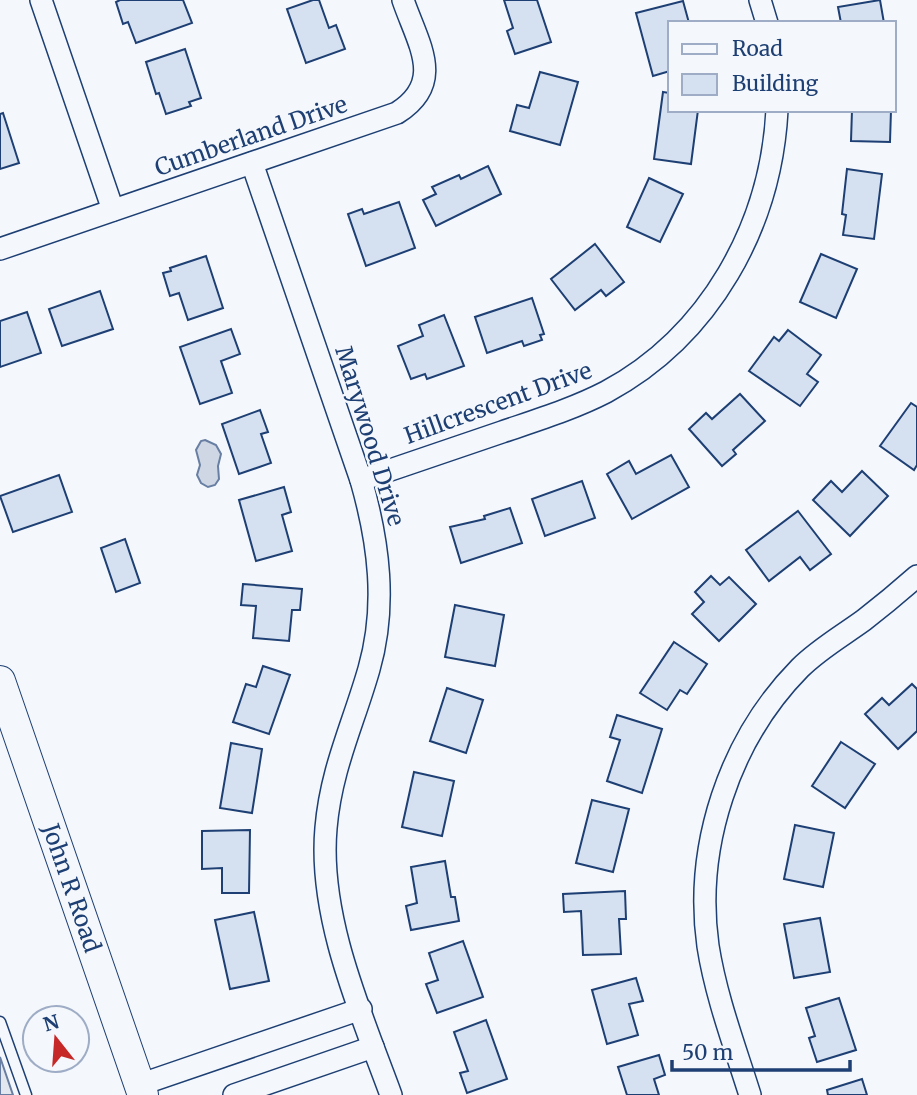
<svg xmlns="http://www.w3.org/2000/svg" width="917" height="1095" viewBox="0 0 917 1095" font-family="Merriweather,serif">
<rect width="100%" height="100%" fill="#f4f7fb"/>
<polygon fill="#e3e8f0" stroke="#687fa3" stroke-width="2" points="0,1057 13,1095 0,1095"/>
<polygon fill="#cfd7e4" stroke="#687fa3" stroke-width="2" points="205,440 216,445 221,454 218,466 219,479 215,485 208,487 201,483 197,475 200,465 196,450 201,441"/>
<g fill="#d5e0f0" stroke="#1d3f73" stroke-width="2">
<polygon points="183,0 192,23 136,43 128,22 123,24 116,2 120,0"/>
<polygon points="313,0 319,0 329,28 336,25 345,49 306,63 287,9"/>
<polygon points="504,0 537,0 551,42 515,54 507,31 513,28"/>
<polygon points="880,0 884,23 841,23 838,7"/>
<polygon points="683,1 689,23 670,23 670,71 653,76 636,13"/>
<polygon points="185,49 201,98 189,102 191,106 166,114 159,93 156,94 146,62"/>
<polygon points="540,72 578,82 560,145 510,131 517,105 529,108"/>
<polygon points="663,92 670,93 670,110 698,110 691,164 654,159"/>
<polygon points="852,110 891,110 890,142 851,141"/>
<polygon points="3,113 19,163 0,169 0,114"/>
<polygon points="488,166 501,194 436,226 423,200 436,194 432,187 459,175 461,179"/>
<polygon points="847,169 882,174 874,239 843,235 846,215 842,214"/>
<polygon points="649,178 683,194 660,242 627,227"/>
<polygon points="399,202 415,248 366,266 348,214 362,209 364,214"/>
<polygon points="595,244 624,282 606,296 601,290 575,310 551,279"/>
<polygon points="821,254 857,269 836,318 800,302"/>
<polygon points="206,256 223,308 188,320 179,293 170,296 163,273 171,271 170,268"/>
<polygon points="100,291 113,329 62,346 49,309"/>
<polygon points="532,298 544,334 540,335 542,340 524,346 522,341 487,353 475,317"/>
<polygon points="27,312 41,353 0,367 0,321"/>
<polygon points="444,315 464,366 427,379 425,374 411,379 398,346 423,336 419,325"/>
<polygon points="231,329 240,354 221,361 232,393 200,404 180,347"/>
<polygon points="788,330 821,355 807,374 818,382 800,406 749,371 774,337 779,341"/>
<polygon points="740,394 765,421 733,450 736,454 722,466 689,429 706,413 712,419"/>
<polygon points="911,403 917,407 917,465 914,470 880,446"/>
<polygon points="260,410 268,432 261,434 271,463 239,474 222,424"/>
<polygon points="671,455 689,487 632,519 607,474 629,461 636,474"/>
<polygon points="862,471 888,496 850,536 813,500 831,481 842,492"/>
<polygon points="59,475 72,512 13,532 0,496"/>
<polygon points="582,481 595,518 545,536 532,499"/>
<polygon points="284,487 291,512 282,515 292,551 256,561 239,500"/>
<polygon points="510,508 522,543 461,563 450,527 485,519 484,516"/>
<polygon points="798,511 831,554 810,570 800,557 769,581 746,550"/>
<polygon points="125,539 140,583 116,592 101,548"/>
<polygon points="711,576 720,585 729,577 756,604 719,641 692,614 704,602 695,592"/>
<polygon points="243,584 302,589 300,610 292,610 289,641 253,638 256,606 241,605"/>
<polygon points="455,605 504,615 495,666 445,657"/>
<polygon points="674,642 707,664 687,694 680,690 667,710 640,693"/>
<polygon points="263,666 290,675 269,734 233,722 246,684 256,687"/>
<polygon points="912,684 917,689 917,731 898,749 865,714 882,698 889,705"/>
<polygon points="447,688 483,700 466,753 430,741"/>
<polygon points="617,715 662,729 642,793 607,781 620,740 610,737"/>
<polygon points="841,742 875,764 845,808 812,786"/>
<polygon points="231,743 262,749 252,813 220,808"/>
<polygon points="414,772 454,781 442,836 402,827"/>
<polygon points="592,800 629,809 613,872 576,863"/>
<polygon points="795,825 834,833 823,887 784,879"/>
<polygon points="250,830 249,893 222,893 222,868 202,869 202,831"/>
<polygon points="445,861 451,897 455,897 459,921 411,930 406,906 417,903 411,867"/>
<polygon points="625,891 626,919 619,919 621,954 583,955 581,911 564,912 563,894"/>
<polygon points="254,912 269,981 230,989 215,920"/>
<polygon points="820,918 830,972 794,978 784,924"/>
<polygon points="463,941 483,997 437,1013 426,984 438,980 429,953"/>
<polygon points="636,978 643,1001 629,1004 638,1035 607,1044 592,990"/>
<polygon points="839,998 856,1050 817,1062 809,1038 815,1036 806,1008"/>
<polygon points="486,1020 507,1079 467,1093 460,1073 468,1071 454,1032"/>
<polygon points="659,1055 665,1075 654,1079 659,1095 627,1095 618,1067"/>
<polygon points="862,1079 867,1095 828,1095 827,1090"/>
</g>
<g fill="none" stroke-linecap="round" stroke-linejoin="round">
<defs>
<polyline id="lane" points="0,1022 26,1095"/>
<g id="street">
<polyline points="41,0 113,210"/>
<polyline points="760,0 767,23"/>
<path d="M252,163l109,317c18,63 26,126 8,189 -16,56 -38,100 -43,159 -8,89 35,185 65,267"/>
<path d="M0,249l397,-136c49,-31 21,-69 6,-113"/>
<path d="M361,480c47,-16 94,-32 141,-48 35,-12 71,-23 104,-40 104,-56 165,-166 171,-282"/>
<polyline points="139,1085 361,1009"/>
<polyline points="234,1095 373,1047"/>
<path d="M750,1095c-15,-48 -34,-98 -42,-149 -14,-99 21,-206 92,-278 19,-19 42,-32 64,-48 18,-14 36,-29 53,-44"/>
</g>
<g id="secondary">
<path id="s1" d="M0,681l143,414"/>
</g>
</defs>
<use href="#lane" stroke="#1d3f73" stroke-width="13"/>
<use href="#street" stroke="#1d3f73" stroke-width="24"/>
<use href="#secondary" stroke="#1d3f73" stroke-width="32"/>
<use href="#lane" stroke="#f4f7fb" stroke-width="10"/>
<use href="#street" stroke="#f4f7fb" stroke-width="21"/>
<use href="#secondary" stroke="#f4f7fb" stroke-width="30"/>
</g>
<g text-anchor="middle" stroke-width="5" stroke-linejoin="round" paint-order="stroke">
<g font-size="23" fill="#1d3f73" stroke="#f4f7fb">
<text transform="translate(251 136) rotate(-19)" y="8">Cumberland Drive</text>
<text transform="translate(498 403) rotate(-20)" y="8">Hillcrescent Drive</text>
<text transform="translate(370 436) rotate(73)" y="8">Marywood Drive</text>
<text dy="8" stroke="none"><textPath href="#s1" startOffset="219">John R Road</textPath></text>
</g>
</g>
<rect x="668" y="21" width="228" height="91" fill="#f4f7fb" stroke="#9eadc5" stroke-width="2"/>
<rect x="682" y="44" width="35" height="10" fill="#f4f7fb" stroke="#9eadc5" stroke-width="2"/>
<text x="732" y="56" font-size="21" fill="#1d3f73">Road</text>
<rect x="682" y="74" width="35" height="21" fill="#d5e0f0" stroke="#9eadc5" stroke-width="2"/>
<text x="732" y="91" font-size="21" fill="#1d3f73">Building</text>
<g transform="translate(56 1039) rotate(343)"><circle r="33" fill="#f4f7fb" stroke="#9eadc5" stroke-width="2"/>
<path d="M0-5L12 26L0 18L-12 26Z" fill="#c62828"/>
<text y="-10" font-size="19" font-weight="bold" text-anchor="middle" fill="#1d3f73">N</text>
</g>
<path d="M672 1060v10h178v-10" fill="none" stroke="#1d3f73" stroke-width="3.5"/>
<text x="682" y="1060" font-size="21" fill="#1d3f73" stroke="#f4f7fb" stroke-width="5" paint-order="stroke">50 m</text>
</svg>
